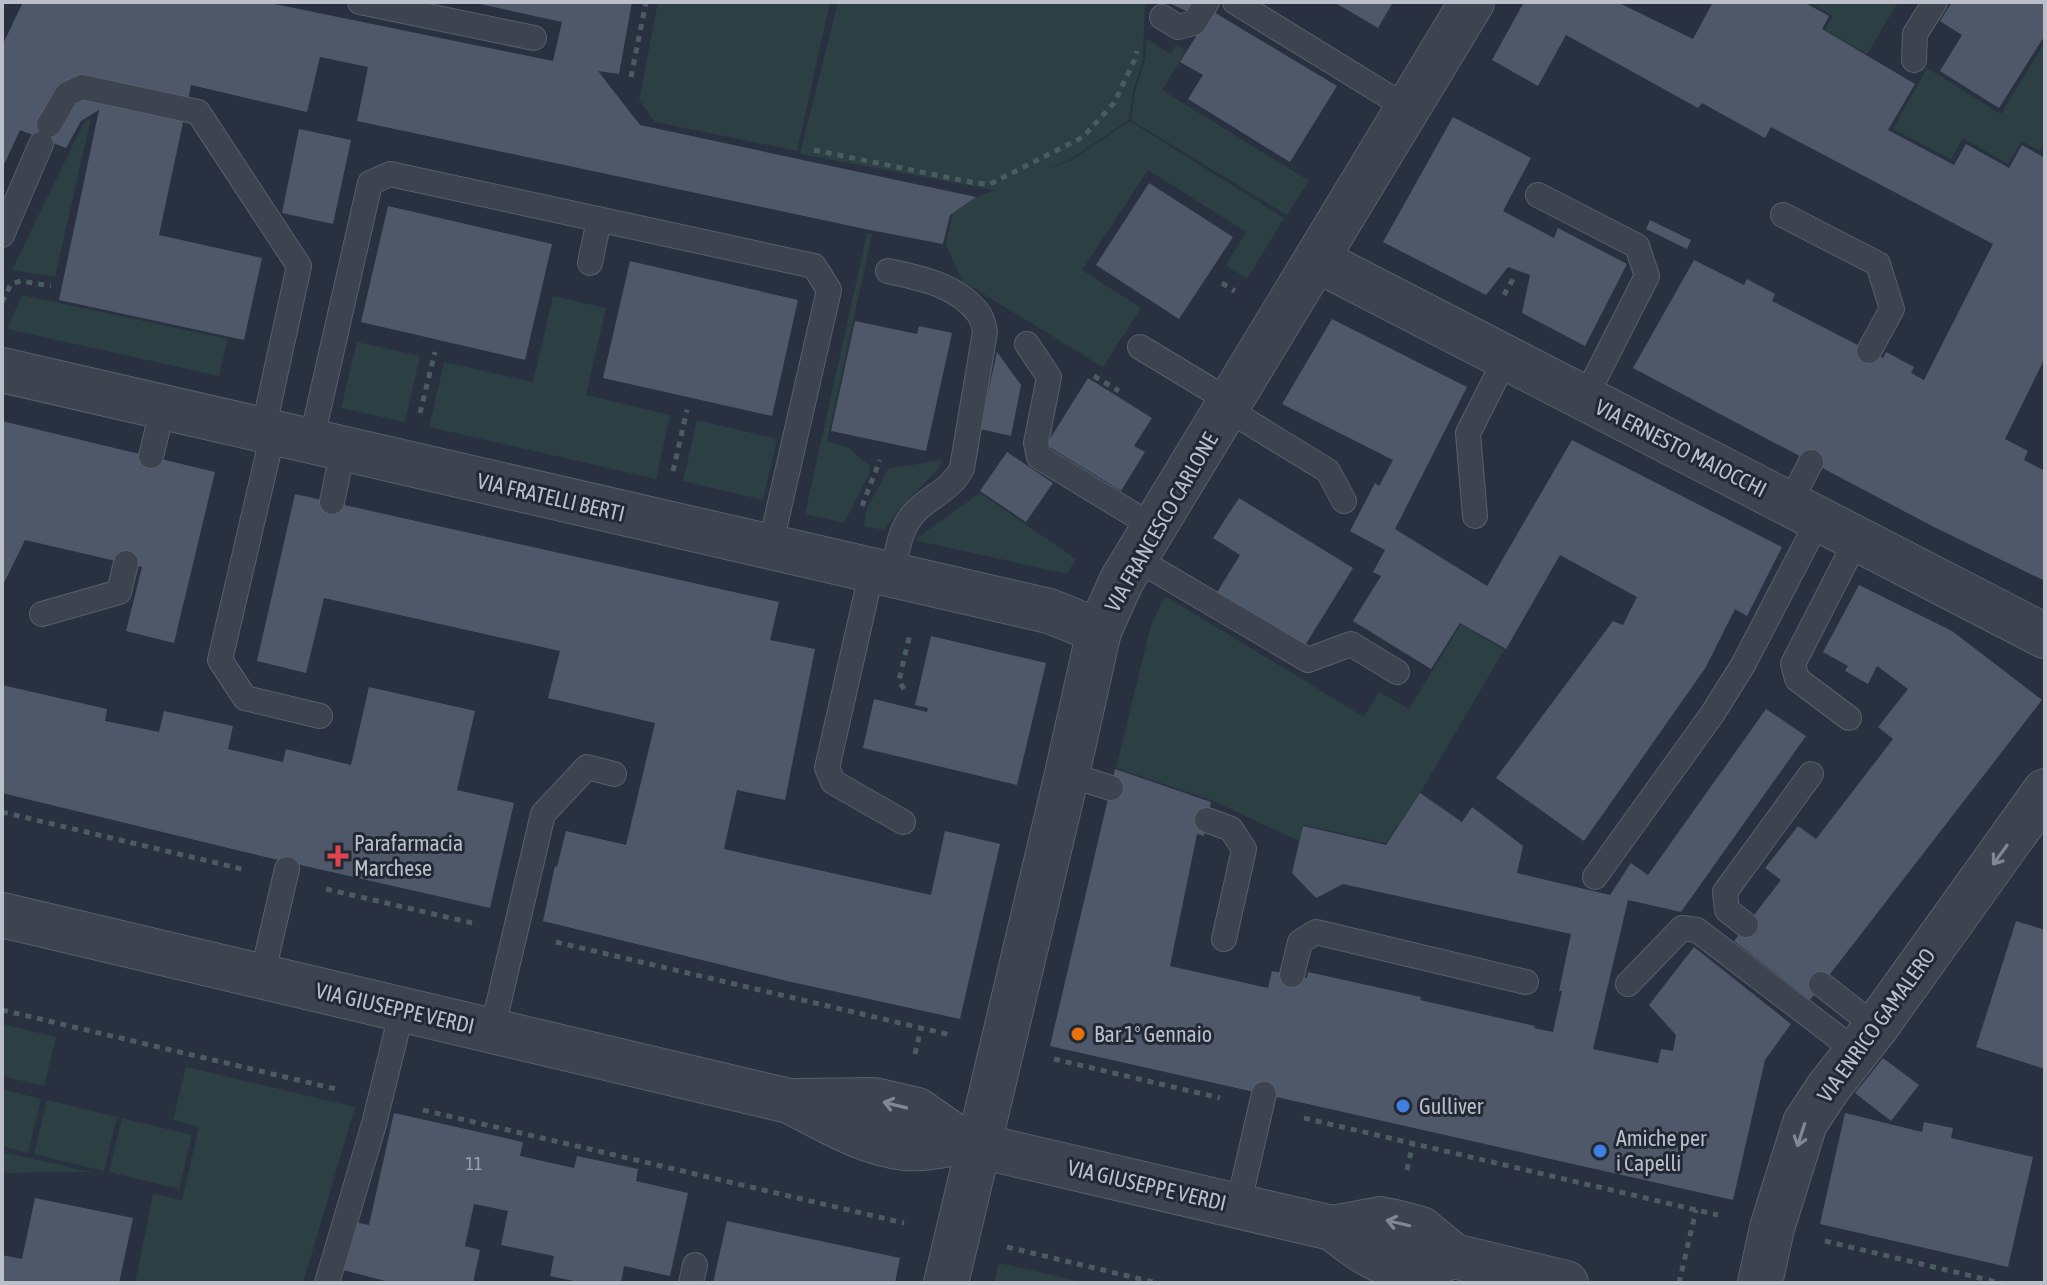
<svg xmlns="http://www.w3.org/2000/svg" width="2047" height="1285" viewBox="0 0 2047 1285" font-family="'Asap Condensed',sans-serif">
<rect width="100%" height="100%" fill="#293140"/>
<g fill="#2c3f42">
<polygon points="658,2 830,2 797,151 655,122 639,100"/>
<polygon points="838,2 1145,2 1143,60 1133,91 1129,120 1071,159 1043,171 1072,160 1130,121 1284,218 1247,279 1226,265 1246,232 1148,170 1082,270 1141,308 1103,367 962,281 946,244 952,214 976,197 998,189 994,190 800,154"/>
<polygon points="1809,2 1846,2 1849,4 1851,2 1898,2 1867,54 1825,30 1833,16"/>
<polygon points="1147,39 1171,54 1176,45 1186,51 1162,90 1309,181 1287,215 1131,120 1135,92 1145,60"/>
<polygon points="2045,42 2045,142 2040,151 2022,141 2008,164 1963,138 1951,159 1893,129 1927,68 2001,114"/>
<polygon points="91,118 55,277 12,270 83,124"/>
<polygon points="867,233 872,234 827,442 847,447 870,466 870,472 844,523 805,514"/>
<polygon points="22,295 228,339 219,376 7,329"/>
<polygon points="553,296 606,308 586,395 670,415 656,479 429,427 444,362 533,382"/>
<polygon points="357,342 420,356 405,422 341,408"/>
<polygon points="697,420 777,439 763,500 683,481"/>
<polygon points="941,460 940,467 900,508 884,530 864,526 867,508 888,469"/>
<polygon points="980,493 1076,559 1067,574 914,540"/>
<polygon points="1165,596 1364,717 1379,692 1409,709 1461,624 1504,650 1420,793 1386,843 1303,825 1299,841 1211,800 1116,768 1151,625"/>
<polygon points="2,1024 56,1037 44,1086 2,1076"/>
<polygon points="186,1067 355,1107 303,1283 135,1283 153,1194 182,1200 199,1127 173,1120"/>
<polygon points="2,1089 41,1099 28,1153 2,1146"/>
<polygon points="47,1100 117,1117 104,1171 34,1154"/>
<polygon points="122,1118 192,1135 179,1189 109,1172"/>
<polygon points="2,1152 91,1172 2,1173"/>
<polygon points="999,1263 1087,1283 994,1283"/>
</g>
<g fill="#4f5868">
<polygon points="23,2 265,2 553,61 562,22 471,2 632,2 619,74 598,71 640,125 976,197 950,215 943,244 865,229 357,121 368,67 320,57 307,112 191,85 159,235 262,258 244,340 59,300 99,110 81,121 66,148 20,130 2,169 2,46"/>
<polygon points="1167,2 1194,2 1188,12"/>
<polygon points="1334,2 1393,2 1378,28"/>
<polygon points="1524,2 1617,2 1693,39 1713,2 1804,2 1829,16 1822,29 1915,84 1888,130 1954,165 1966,144 2009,168 2022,145 2045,158 2045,358 2005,439 2028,451 2024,460 2045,471 2045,581 1932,526 1633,368 1694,260 1744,285 1747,279 1775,294 1772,301 1883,358 1886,352 1914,367 1911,373 1924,380 1993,244 1771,127 1765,138 1702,103 1698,108 1566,35 1538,86 1492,60"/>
<polygon points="1952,2 2045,2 2045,35 1999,108 1940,71 1962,35 1940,21"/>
<polygon points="1212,11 1337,86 1290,162 1188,99 1203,75 1180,62"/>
<polygon points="1453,117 1531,158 1503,211 1554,238 1558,228 1627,264 1585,346 1522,313 1530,275 1508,267 1486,295 1383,242"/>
<polygon points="299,129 351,140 333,224 282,213"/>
<polygon points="1149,183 1233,237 1179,319 1096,265"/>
<polygon points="388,206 552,244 525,360 361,322"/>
<polygon points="1650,220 1691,240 1687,249 1646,229"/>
<polygon points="630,261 798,300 772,416 603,378"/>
<polygon points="1332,319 1467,387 1395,529 1487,586 1572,440 1782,547 1747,616 1735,609 1706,667 1584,841 1496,778 1613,621 1623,625 1637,597 1560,555 1506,649 1460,623 1431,669 1353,621 1381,576 1373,572 1385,550 1350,531 1375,483 1379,486 1393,460 1282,404"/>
<polygon points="855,321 917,334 919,326 952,333 926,451 831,431"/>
<polygon points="997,352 1021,385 1011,436 980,429"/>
<polygon points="1088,378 1152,418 1134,446 1145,452 1121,491 1046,445"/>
<polygon points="2,421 215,472 174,643 126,631 142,567 25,540 2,587"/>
<polygon points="1007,452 1053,483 1026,522 980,491"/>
<polygon points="295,494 779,602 770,640 815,649 785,800 737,790 724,849 931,895 945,831 1000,844 960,1019 787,981 543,921 555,866 557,867 566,831 626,845 655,723 548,698 560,651 324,598 306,673 257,661"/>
<polygon points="1239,498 1353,568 1304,647 1216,594 1240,555 1213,538"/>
<polygon points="1859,585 1952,631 2042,700 1810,1000 1734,941 1781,880 1765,868 1798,826 1816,839 1893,739 1878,727 1908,689 1877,666 1868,684 1845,671 1848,666 1823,652"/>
<polygon points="931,636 1046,663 1017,785 863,748 874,699 927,712 928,708 915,705"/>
<polygon points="2,685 107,709 105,721 159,732 164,711 233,726 228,749 283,762 286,749 351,765 369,687 475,711 457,790 514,803 490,908 261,856 2,793"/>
<polygon points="1766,709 1806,736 1681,912 1628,900 1593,1049 1658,1063 1661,1049 1673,1051 1676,1035 1649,1005 1694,947 1791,1024 1765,1060 1733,1200 1050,1046 1115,769 1211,802 1204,836 1197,834 1170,966 1268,988 1272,971 1307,978 1308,972 1421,997 1420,1000 1535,1026 1534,1028 1553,1032 1562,991 1559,991 1571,934 1343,884 1316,898 1292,873 1303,826 1386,845 1420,793 1462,822 1472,807 1523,846 1517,873 1610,895 1631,863 1648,875"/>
<polygon points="2016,921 2045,930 2045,1069 1976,1047"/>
<polygon points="1883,1058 1919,1085 1891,1121 1855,1093"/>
<polygon points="394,1113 523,1142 520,1156 574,1168 577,1156 638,1169 636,1181 688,1193 670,1276 624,1266 621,1283 583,1283 550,1276 554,1256 501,1245 508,1211 474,1204 465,1246 480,1250 473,1283 393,1283 343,1270 354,1222 369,1225"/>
<polygon points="1845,1113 1922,1132 1924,1122 1953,1128 1951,1138 2033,1157 2008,1267 1820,1224"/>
<polygon points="35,1198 133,1218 119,1283 2,1283 2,1255 22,1259"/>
<polygon points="727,1221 900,1258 895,1283 713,1283"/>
</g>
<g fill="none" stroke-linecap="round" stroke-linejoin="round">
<defs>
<g id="service">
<polyline points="360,2 534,38"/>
<polyline points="1235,2 1409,109"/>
<polyline points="1162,17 1178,27 1194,23 1207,2"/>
<polyline points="1914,60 1915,34 1935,2"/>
<polyline points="49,125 67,94 82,87 198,112 299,266 263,431"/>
<polyline points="1538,195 1637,246 1647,276 1585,398"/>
<polyline points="1783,215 1878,264 1892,309 1869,351"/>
<polyline points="2,235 41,144"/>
<polyline points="590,263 599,220"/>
<path d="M888,271c32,7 70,14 91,43 3,5 5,12 6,18l-23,136c-9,20 -31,28 -46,43 -17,17 -19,42 -24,64"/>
<polyline points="1027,344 1049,377 1036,443 1039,457 1154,527"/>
<polyline points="1140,347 1231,402"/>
<polyline points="1227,409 1328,471 1344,501"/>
<polyline points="273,433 220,660 245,698 320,716"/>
<polyline points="311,442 370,183 390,174 814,266 829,290 770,547"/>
<polyline points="151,456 163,408"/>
<polyline points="332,502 343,449"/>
<polyline points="1789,504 1811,462"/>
<polyline points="1475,516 1468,433 1506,358"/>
<polyline points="1135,558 1308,660 1351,644 1397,672"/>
<polyline points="872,570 827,768 833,782 903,822"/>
<polyline points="42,614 119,592 126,563"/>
<polyline points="1849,718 1797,679 1793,664 1857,539"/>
<polyline points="1067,774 1111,788"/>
<polyline points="1207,820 1231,829 1244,849 1224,939"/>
<polyline points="1595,877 1713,713 1743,665 1819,519"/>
<polyline points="1746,925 1727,910 1725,892 1811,774"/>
<polyline points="1292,975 1300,942 1316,932 1526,982"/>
<polyline points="262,976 287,869"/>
<polyline points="1628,984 1682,928 1697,930 1857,1052"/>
<polyline points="1821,984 1876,1027"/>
<polyline points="492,1031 543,814 587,767 614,774"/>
<polyline points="1238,1206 1264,1094"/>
<polyline points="327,1283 374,1124 402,1010"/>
<polyline points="691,1283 695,1265"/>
</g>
<g id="minor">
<polyline points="1317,260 2045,636"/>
<polyline points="2,370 1049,611 1099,631"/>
<path d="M2,915l787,186c37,18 75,43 117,47 18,2 39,-4 57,-6l369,86c24,18 47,38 78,39 14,0 31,-7 44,-11"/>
<polyline points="796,1101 874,1100 917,1110 963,1142"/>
<polyline points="1332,1228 1380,1219 1395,1222 1421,1229 1454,1256 1566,1283"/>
<polyline points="946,1283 1067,774 1099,631 1122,580 1472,2"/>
<polyline points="1760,1283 1772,1228 1805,1123 1828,1088 1876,1027 2045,791"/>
</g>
</defs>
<use href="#service" stroke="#585f6a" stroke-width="26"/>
<use href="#minor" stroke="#585f6a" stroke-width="46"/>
<g stroke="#4b5c60" stroke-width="5" stroke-dasharray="6 6" stroke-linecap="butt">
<polyline points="631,77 646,2"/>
<polyline points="814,150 975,183 990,184 1083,137 1114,103 1136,57 1137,51"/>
<polyline points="1222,283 1235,291"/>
<polyline points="1504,295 1513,279"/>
<polyline points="2,302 11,284 21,281 51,286"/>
<polyline points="1094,376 1119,391"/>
<polyline points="420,413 435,352"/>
<polyline points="673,471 687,410"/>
<polyline points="862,506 880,460"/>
<polyline points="904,689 899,681 910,633"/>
<polyline points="2,812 242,869"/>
<polyline points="326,889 472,923"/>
<polyline points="556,942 951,1035"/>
<polyline points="2,1010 340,1090"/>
<polyline points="915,1054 921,1028"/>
<polyline points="1054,1059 1220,1098"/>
<polyline points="423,1110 904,1223"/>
<polyline points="1304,1118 1718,1215"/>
<polyline points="1407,1170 1413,1143"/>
<polyline points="1825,1241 2001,1283"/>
<polyline points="1007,1247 1157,1283"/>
<polyline points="1679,1283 1696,1210"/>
</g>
<use href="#service" stroke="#3d4450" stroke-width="24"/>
<use href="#minor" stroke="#3d4450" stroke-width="44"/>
</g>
<defs><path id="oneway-shaft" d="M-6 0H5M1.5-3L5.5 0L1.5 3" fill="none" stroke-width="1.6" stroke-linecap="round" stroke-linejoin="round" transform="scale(2)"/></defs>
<g stroke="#828893">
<use href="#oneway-shaft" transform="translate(2000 855) rotate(126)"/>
<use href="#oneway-shaft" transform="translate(895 1105) rotate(-166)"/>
<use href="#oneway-shaft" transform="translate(1801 1135) rotate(108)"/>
<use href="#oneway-shaft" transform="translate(1398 1223) rotate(-167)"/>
</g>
<path fill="#e0444e" stroke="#222935" stroke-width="3" d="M334 844h8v8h8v8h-8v8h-8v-8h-8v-8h8z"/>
<circle fill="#e8710a" stroke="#222935" stroke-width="3" cx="1078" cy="1034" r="8"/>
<g fill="#3f7fe0" stroke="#222935" stroke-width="3">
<circle cx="1403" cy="1106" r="8"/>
<circle cx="1600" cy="1151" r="8"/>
</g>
<g text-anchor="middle" stroke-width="6" stroke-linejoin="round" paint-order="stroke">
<g font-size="18" fill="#9fa5b2">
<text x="474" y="1170">11</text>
</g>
<g font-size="22" fill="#babfca" stroke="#222935">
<text transform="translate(1681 448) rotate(27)" y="8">VIA ERNESTO MAIOCCHI</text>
<text transform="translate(551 497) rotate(13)" y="8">VIA FRATELLI BERTI</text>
<text transform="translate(1161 522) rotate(-60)" y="8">VIA FRANCESCO CARLONE</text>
<text transform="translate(395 1008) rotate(13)" y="8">VIA GIUSEPPE VERDI</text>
<text transform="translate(1876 1025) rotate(-54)" y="8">VIA ENRICO GAMALERO</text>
<text transform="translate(1147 1185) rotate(13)" y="8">VIA GIUSEPPE VERDI</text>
</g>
<g font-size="22" fill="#babfca" stroke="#222935" text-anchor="start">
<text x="354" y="851">Parafarmacia<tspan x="354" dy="25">Marchese</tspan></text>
<text x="1094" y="1042">Bar 1° Gennaio</text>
<text x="1419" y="1114">Gulliver</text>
<text x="1616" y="1146">Amiche per<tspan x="1616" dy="25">i Capelli</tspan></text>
</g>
</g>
<rect width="2047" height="1285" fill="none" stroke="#babfca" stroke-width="8"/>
</svg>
